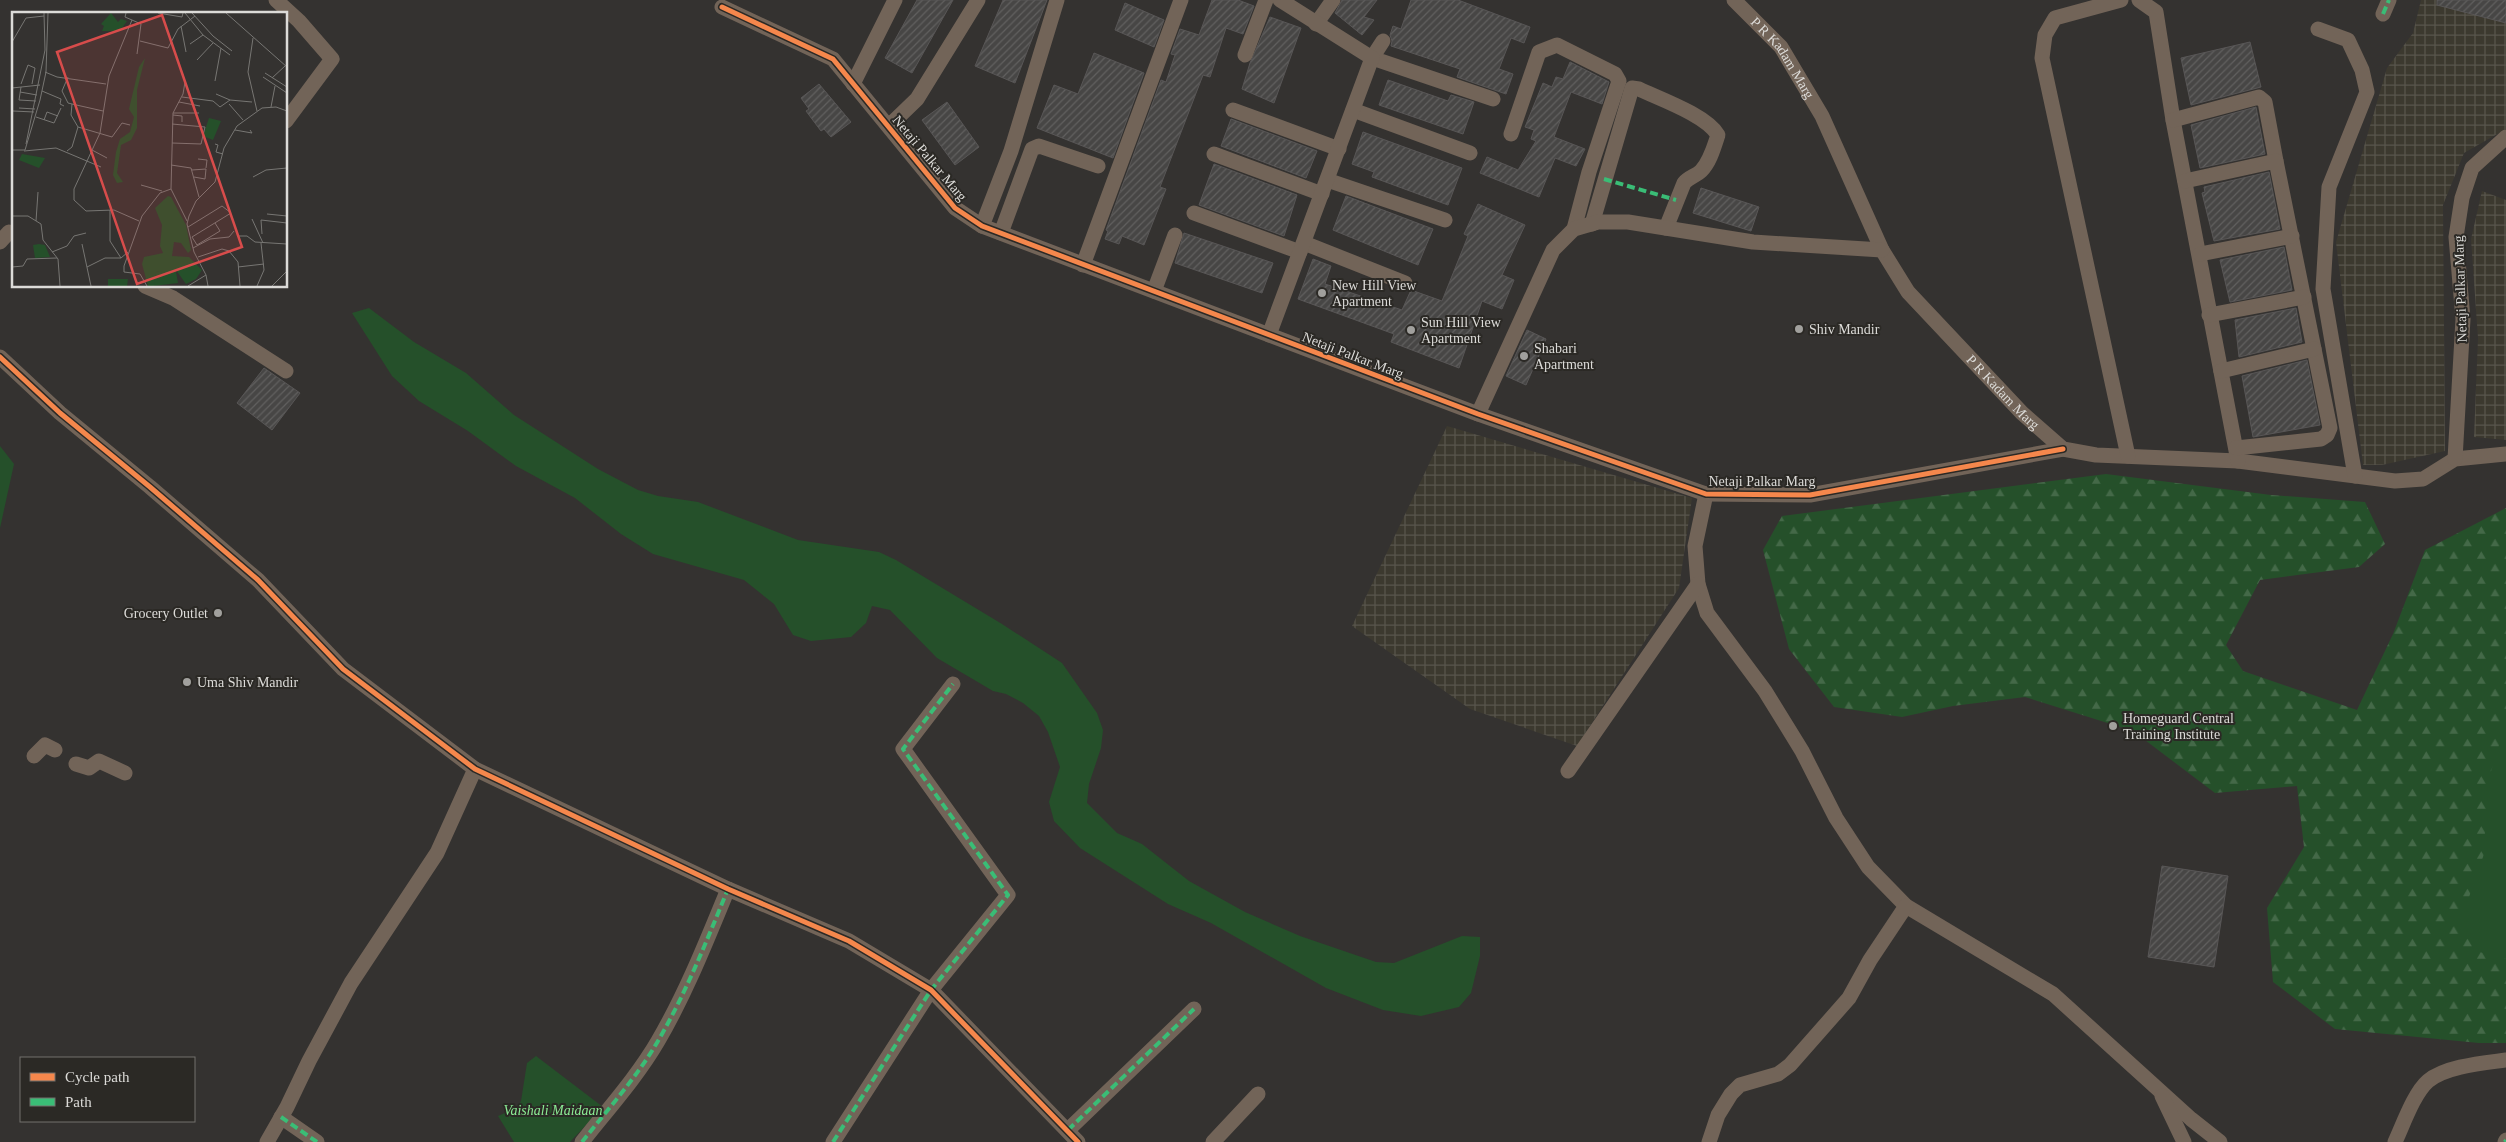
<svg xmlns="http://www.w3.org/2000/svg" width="2506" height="1142" viewBox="0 0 2506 1142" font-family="'Times New Roman',serif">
<defs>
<pattern id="industrial-grid" width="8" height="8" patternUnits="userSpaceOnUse" patternTransform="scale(1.25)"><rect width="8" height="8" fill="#3c392f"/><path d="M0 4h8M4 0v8" fill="none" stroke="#58554c"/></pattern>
<pattern id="forest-firs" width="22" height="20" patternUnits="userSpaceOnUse" patternTransform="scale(1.25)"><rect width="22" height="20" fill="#25502a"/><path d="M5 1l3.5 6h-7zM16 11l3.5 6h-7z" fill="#446948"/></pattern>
<pattern id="building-hatch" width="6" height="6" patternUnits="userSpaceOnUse" patternTransform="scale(1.25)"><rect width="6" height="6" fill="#474645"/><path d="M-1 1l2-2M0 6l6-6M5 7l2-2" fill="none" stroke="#61605f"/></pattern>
</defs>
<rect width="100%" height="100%" fill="#343230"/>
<g fill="url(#industrial-grid)">
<polygon points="2421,0 2506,0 2506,129 2464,153 2443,205 2445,451 2382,465 2363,465 2336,242 2387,68 2413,33"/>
<polygon points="2482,191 2506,200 2506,440 2474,437 2478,338 2471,239"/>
<polygon points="1447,426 1692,498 1679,588 1577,746 1470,709 1352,626"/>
</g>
<g fill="#25502a">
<polygon points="369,308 414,342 466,373 514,415 598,469 638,490 658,496 698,502 798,540 879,552 896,560 1002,624 1062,663 1097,713 1103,730 1101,748 1089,784 1087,803 1117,833 1142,844 1189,881 1245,912 1300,936 1376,962 1394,963 1462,936 1480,937 1480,956 1471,993 1459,1007 1421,1016 1383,1010 1326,988 1211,923 1168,904 1080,848 1054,821 1049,802 1060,767 1048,732 1039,716 1023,703 1006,694 993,691 937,658 890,610 872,606 866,623 851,637 811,641 793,635 774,604 744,580 653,554 621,534 575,498 516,466 468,431 419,401 392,376 352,313"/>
<polygon points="0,446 14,464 0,528"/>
<polygon points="2464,717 2506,722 2506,983 2455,979"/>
<polygon points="536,1056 603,1107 570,1142 514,1142 498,1116 516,1108 521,1101 527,1063"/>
</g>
<polygon fill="url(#forest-firs)" points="2106,474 2271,495 2365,502 2385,544 2359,567 2260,580 2226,645 2243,671 2357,710 2393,634 2425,550 2506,508 2506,723 2488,781 2484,854 2460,923 2476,951 2506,959 2506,1043 2479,1043 2335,1029 2273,982 2267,908 2304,847 2297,786 2215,793 2133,731 2025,697 1953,706 1902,717 1834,707 1789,649 1763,550 1782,516"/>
<g fill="url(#building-hatch)" stroke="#585656">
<polygon points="917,0 953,0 912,73 885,58"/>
<polygon points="1003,0 1047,0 1015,83 975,66"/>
<polygon points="1212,0 1238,0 1254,6 1243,34 1226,28 1210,77 1203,75 1160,187 1166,189 1144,245 1122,236 1119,244 1105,239 1108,231 1106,230 1161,80 1166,82 1175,55 1171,54 1180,29 1199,35"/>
<polygon points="1342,0 1377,0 1364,17 1374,20 1362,35 1335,13"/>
<polygon points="1411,0 1458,0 1530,27 1524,43 1511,38 1499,69 1513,74 1506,94 1457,77 1460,69 1391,46 1392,41 1390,35 1393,26 1401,29"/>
<polygon points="2437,0 2506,0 2506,23 2437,5"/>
<polygon points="1125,3 1164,20 1154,47 1115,30"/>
<polygon points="1270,17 1301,28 1274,103 1242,89 1250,63"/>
<polygon points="2250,42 2261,87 2191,105 2181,58"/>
<polygon points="1094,53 1144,73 1113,158 1037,128 1054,85 1078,94"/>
<polygon points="1570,62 1609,82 1602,104 1571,92 1554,137 1585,149 1576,166 1555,158 1539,197 1480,173 1487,157 1518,170 1536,141 1531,139 1534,130 1525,127 1543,83 1552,87 1556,77 1563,79"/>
<polygon points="1388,80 1448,101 1451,95 1474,102 1463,134 1379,105"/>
<polygon points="819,84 851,122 831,137 824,129 821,131 806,111 809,109 801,98"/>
<polygon points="947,102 979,147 955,165 922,120"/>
<polygon points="2256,107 2265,154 2200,168 2191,125"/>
<polygon points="1231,119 1317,151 1306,178 1221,146"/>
<polygon points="1363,132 1462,168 1448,205 1372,177 1374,172 1352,164"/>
<polygon points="1214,164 1297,195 1284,236 1199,205"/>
<polygon points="2269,172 2280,229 2214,241 2202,193 2205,192 2204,187"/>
<polygon points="1701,188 1759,207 1751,231 1693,213"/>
<polygon points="1346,196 1433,229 1418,265 1333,230"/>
<polygon points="1478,204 1525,225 1502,275 1514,280 1502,309 1482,301 1459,368 1391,342 1394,334 1298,299 1313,259 1331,266 1325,284 1402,310 1411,290 1442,301 1468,236 1464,234"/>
<polygon points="1184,233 1273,263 1262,293 1175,263"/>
<polygon points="2284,247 2292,290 2230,302 2220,260"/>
<polygon points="2296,308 2302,342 2239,357 2235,320"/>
<polygon points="1527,330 1546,339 1526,385 1506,376"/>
<polygon points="2307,360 2320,425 2253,437 2242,376"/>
<polygon points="264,368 300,393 272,430 237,403"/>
<polygon points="2162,866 2228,876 2214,967 2148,957"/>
</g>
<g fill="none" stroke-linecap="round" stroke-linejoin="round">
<g stroke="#726458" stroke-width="15">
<polyline points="276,0 299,21 332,59 286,121"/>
<path id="s1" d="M1734,0l47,47 41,69 60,134 26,42 114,121 41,36 33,6 142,6 157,20 28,-2 32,-20 51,-5"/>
<polyline points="2121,0 2055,18 2045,35 2042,58 2128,456"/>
<polyline points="2139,0 2156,12 2173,120 2238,461"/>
<polyline points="722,7 833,59 955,208 982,226 1478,414 1706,494 1810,495 2063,449"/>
<polyline points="2383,14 2389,0"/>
<polyline points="1316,24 1333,0"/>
<polyline points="2318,29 2348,40 2362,70 2367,92 2329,187 2323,289 2355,476"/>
<polyline points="1383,41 1372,58 1493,99"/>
<polyline points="1245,55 1266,0"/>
<polyline points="853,84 895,0"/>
<polyline points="1233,110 1339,149"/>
<polyline points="1353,110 1470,153"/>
<polyline points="2173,120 2259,97 2265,102 2276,161"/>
<polyline points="889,126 917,99 978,0"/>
<polyline points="1511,134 1539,52 1557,45 1615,74 1619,81 1589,172 1574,229"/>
<polyline points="1214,154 1322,194"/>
<polyline points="1327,180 1445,220"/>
<polyline points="2185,181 2276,161 2330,428 2327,435 2321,439 2236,448"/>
<polyline points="1194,213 1300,252"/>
<path d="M1592,224l40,-136 7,1c21,10 67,26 79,46 -4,12 -8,27 -17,36 -5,5 -12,6 -17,12l-18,45"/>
<polyline points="982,226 1011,151 1057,0"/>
<polyline points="1001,233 1032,149 1039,146 1098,166"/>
<polyline points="0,242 9,232 14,233"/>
<polyline points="1304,243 1405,283"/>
<polyline points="2200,254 2292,236"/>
<polyline points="1083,265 1181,0"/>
<polyline points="145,286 173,298 286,371"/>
<polyline points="1154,291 1175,235"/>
<polyline points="2209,315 2304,297"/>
<polyline points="1269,335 1372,58 1280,0"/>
<polyline points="0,357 60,413 150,487 258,580 343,669 475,769 728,889 849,941 931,990 1078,1142"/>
<polyline points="2221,371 2314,349"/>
<polyline points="1478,414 1553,250 1574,229 1598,222 1628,222 1753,242 1882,250"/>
<polyline points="2455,459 2463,319 2456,237 2462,198 2472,168 2506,137"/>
<polyline points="1706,494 1695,546 1698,584 1707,613 1765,691 1802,751 1836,818 1868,867 1906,906 2053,994 2191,1119 2220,1142"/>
<polyline points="34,756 45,745 55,750"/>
<polyline points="76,764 89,768 99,761 125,773"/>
<polyline points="1568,771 1698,584"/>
<polyline points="2162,1096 2184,1142"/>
<polyline points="281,1117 317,1142"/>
<polyline points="1068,1130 1194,1009"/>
<polyline points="267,1142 287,1107 309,1061 351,983 437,853 475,769"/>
<path d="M582,1142c26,-33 55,-65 76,-101 28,-48 49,-101 70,-152"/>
<polyline points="833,1142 931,990 1008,895 903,749 953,684"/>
<polyline points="1213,1142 1258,1094"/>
<polyline points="1709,1142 1718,1115 1731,1094 1740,1085 1778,1074 1790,1065 1849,998 1870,960 1906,906"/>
<path d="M2395,1142c8,-17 19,-49 33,-61 18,-15 56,-18 78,-21"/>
<polyline points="2505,1142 2506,1140"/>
</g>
<g stroke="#3abd76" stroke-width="4" stroke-dasharray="8 4" stroke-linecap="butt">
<polyline points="2383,14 2389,0"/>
<polyline points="1604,179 1676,200"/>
<polyline points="281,1117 317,1142"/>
<polyline points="1068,1130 1194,1009"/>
<path d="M582,1142c26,-33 55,-65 76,-101 28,-48 49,-101 70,-152"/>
<polyline points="833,1142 931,990 1008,895 903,749 953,684"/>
<polyline points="2505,1142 2506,1140"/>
</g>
<defs>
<g id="cycleway">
<polyline points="722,7 833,59 955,208 982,226 1478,414 1706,494 1810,495 2063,449"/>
<polyline points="0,357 60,413 150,487 258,580 343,669 475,769 728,889 849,941 931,990 1078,1142"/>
</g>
</defs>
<use href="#cycleway" stroke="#2b2925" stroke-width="8"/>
<use href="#cycleway" stroke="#f5874c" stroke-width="5"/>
</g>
<g fill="#a1a09d" stroke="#2b2925" stroke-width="2">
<circle cx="1322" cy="293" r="5"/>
<circle cx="1799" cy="329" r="5"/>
<circle cx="1411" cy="330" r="5"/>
<circle cx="1524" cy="356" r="5"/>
<circle cx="218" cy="613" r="5"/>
<circle cx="187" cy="682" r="5"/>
<circle cx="2113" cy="726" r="5"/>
</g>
<g text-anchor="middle" stroke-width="4" stroke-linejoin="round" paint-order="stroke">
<g font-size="14" fill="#dcdbd8" stroke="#2b2925">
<text dy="5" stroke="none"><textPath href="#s1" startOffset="76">P R Kadam Marg</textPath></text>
<text transform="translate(930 158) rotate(50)" y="5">Netaji Palkar Marg</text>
<text transform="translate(2460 289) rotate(-92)" y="5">Netaji Palkar Marg</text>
<text transform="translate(1353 355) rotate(21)" y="5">Netaji Palkar Marg</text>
<text dy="5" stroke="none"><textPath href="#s1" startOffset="481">P R Kadam Marg</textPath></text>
<text x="1762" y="486">Netaji Palkar Marg</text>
</g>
<g font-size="14" fill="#dcdbd8" stroke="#2b2925" text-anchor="start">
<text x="1332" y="290">New Hill View<tspan x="1332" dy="16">Apartment</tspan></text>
<text x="1421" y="327">Sun Hill View<tspan x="1421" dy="16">Apartment</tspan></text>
<text x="1809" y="334">Shiv Mandir</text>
<text x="1534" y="353">Shabari<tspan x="1534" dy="16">Apartment</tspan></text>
<text x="208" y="618" text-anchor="end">Grocery Outlet</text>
<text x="197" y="687">Uma Shiv Mandir</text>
<text x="2123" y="723">Homeguard Central<tspan x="2123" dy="16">Training Institute</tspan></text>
</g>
<g font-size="14" font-style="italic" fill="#8beb94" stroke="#2b2925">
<text x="553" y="1115">Vaishali Maidaan</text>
</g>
</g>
<g transform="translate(12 12)">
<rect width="275" height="275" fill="#343230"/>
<path d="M99,1l7,9 3,-3 6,2 -7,10h-18l2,-5 -3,-2zM133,46l-8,32v38l-6,12 -10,5 -4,28 6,9 -6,1 -4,-8 3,-23 4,-13 10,-7 4,-15 -5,-8 10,-42zM197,106l12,3 -8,19 -10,-4zM10,142l23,4 -6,10 -20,-8zM27,232l6,1 5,12 -15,1 -2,-13zM163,254l3,17 -25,3 -3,-12z" fill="#25502a"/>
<path d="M156,184l3,1 15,28 5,25 -3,3 -7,-10 -7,-1 -2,14 17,1 13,13 -6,9 -10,5 -10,-14 -20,2 -2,14h-6l-6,-22 2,-7 19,-4 -3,-7 2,-21 -7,-17z" fill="#25502a"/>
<path d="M96,267h20l-1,7h-19z" fill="#25502a"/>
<path fill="none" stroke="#777673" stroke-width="1" d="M114,1l-1,4 7,3 -23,56 -9,57 -26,56v11l12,11 28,-1 25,11M146,1l24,4 1,-4M173,1l18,22 27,20M180,1l21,23 19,15M214,1l61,54M120,8l9,4 -4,30M169,14l5,26M241,26l-5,34 9,39M128,29l28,7 10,-19 17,-13M0,30l14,-24 18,-2M178,32l13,-9M185,48l16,-17M33,60l12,5 49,7M253,61l22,14M251,65l24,16M260,66l13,-12M203,69l6,-33M173,70l-2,12 -10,19 -2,76 16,32M9,72l7,-19 7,3 -3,16M9,75l-2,13 17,1M0,76l28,-3M30,79l19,8 -1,5 4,2M8,80l17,3M204,82l14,6 22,2M170,85l31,4 7,6 10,-7M167,90l21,4M60,92l31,7M217,92l14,16M259,95l4,-21M7,96l16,1M1,99l21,1M161,101h26M161,103l9,1v6M24,105l18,6 7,-15M32,108l3,-8 11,4M66,115l34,10 10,-14 8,2M223,118l17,3 -2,-3M160,131l29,1 4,-17 -33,-3M14,132l19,-94 -1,-37M203,132l3,1 -2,7 7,2M0,138h13l15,-50 6,-28 2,-59M80,138l15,8M12,139l32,-3 45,19M55,139l5,-4 6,-20 -7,-12 1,-11 -4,-1 -6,-12 6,-14M186,147l9,1 -1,8M159,153l20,3 8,29M180,158l14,-1 -1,10 -11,-2M241,165l13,-7 21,-2M129,173l21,6M98,198v31l11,17M255,202l20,2M0,204h16l13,8 2,16 15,19 2,27M240,207l11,24M24,209l2,-29M176,215l34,-21 9,7 -39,24M250,222l-1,-14 26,3M225,224h10l8,6 32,2M180,225l5,8 23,-14 -5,-8M70,232l9,42M181,236l17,-9 19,-2 5,-6M40,240l15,-6 7,-10 12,-3M186,245l24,-8 7,2 9,11 2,24M0,255l11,-1 4,-7 30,-1M75,255l18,-9h16l7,-6M226,255l26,-3M135,274l-7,-12 -16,-2v-6l18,-50 18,-23 11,-4M176,274l18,-11M196,274l-2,-11 -12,-23 -7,-28 2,-8 7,-15 19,-19 9,-34 13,-22 25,-18 14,-1 11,4M245,274l7,-16 -3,-27M260,274l15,-15"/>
<path fill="#d74c4b" fill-opacity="0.15" stroke="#d74c4b" stroke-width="2.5" d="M150,3l80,232 -105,37 -80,-232z"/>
<rect width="275" height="275" fill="none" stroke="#dcdbd8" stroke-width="2.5"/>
</g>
<rect x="20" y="1057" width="175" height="65" fill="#2b2925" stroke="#72706d"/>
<rect x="30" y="1073" width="25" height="8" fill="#f5874c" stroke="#72706d"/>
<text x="65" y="1082" font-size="15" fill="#dcdbd8">Cycle path</text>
<rect x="30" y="1098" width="25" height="8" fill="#3abd76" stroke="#72706d"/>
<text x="65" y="1107" font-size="15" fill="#dcdbd8">Path</text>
</svg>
